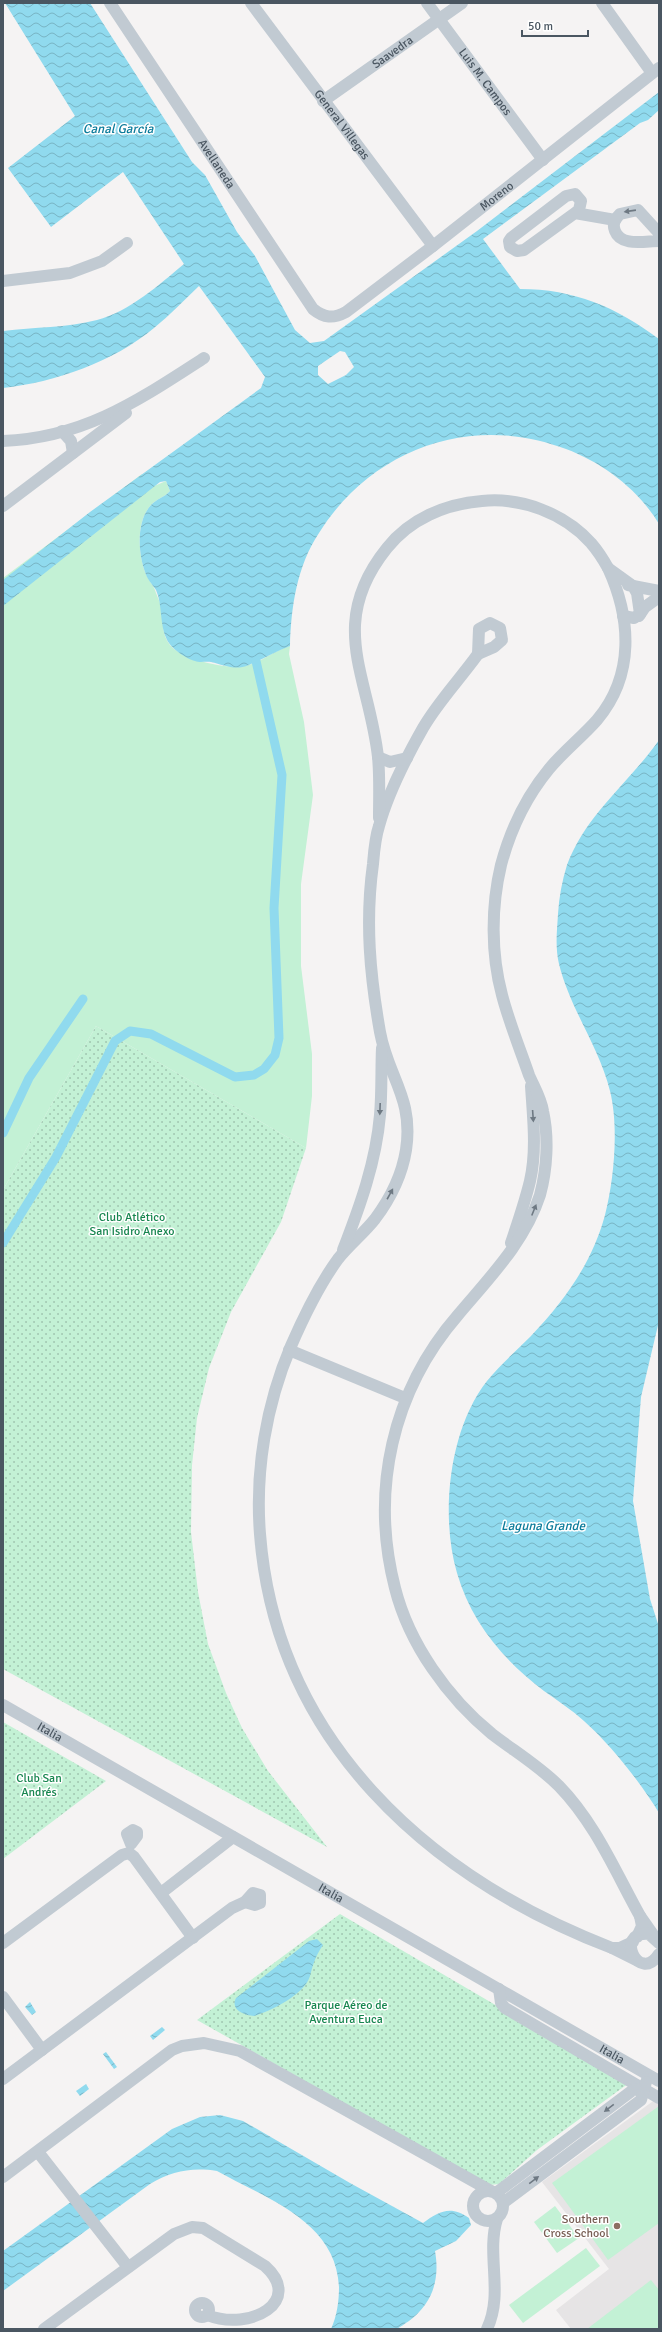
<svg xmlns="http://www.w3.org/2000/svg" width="662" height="2332" viewBox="0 0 662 2332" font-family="Signika,sans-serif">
<defs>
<pattern id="park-dots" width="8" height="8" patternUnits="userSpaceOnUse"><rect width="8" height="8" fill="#c3f1d5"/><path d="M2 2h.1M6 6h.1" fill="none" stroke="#a0c6b0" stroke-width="1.8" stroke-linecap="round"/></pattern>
<pattern id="water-waves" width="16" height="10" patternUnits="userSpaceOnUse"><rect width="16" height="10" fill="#90daee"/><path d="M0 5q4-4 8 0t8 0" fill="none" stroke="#78b4c4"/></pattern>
</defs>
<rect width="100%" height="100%" fill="#f5f3f3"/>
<polygon fill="#e6e4e5" points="656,2099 659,2100 659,2329 571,2329 556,2310 609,2269 542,2182"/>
<g fill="#c3f1d5">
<path d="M142,474l-1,5 4,11 21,-9 4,10c-5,6 -14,8 -19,14 -15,16 -13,47 -6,67 2,7 9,13 11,21 2,5 5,11 6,17 2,12 -1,24 8,35 12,15 61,26 79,20 13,-4 27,-15 41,-19l-1,8 15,68 9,73 -12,89v82l11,88v42l-6,52 -210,-122 -93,164v-612z"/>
<polygon points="659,2106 659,2223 608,2260 552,2183"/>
<polygon points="555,2206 579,2238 557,2253 534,2222"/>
<polygon points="586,2248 600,2266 523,2323 509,2305"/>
<polygon points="651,2280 659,2290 659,2329 587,2329"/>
</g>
<g fill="url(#park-dots)">
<polygon points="96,1026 306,1148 281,1222 231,1312 209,1368 197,1418 192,1465 191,1532 198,1592 208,1644 226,1693 242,1728 268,1771 327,1847 3,1669 3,1190"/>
<polygon points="3,1722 106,1781 3,1859"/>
<polygon points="340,1914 629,2083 537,2150 499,2184 489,2185 197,2020"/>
</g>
<g fill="url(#water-waves)" fill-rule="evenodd">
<path d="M5,3h85l102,159 13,13 32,57 18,24 40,74 15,13 14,-2 153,-110 182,-139v18l-11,10 -8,3 -157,116 37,50c54,0 96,18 139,50v185c-21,-35 -56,-61 -93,-75 -94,-36 -194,-1 -247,84 -22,33 -28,74 -29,113 -14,5 -27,13 -41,19 -14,6 -25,0 -38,-3 -5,-1 -11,1 -16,-1 -9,-2 -24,-13 -28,-21 -8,-16 -4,-34 -11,-50 -4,-6 -9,-11 -11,-18 -7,-19 -9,-51 6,-67 5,-6 14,-8 19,-14l-4,-10 -6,1 -157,124v-26l87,-68 171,-124 4,-11 -66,-91c-15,14 -29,29 -45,42 -41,34 -98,54 -151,60v-57c31,-4 64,-3 94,-11 32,-8 63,-36 87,-56l-61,-92 -72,55 -43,-59 67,-52zM340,351l5,1 9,15 -8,8 -18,9 -10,-9v-9z"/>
<path d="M659,740v581l-18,76 -8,104 17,98 9,28v186c-18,-30 -48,-68 -75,-92 -12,-11 -26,-20 -40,-30 -40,-30 -73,-69 -87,-118 -17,-58 -8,-144 30,-192 13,-16 29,-30 44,-45 34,-36 61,-73 74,-121 9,-35 14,-88 5,-124 -11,-45 -40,-82 -51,-127 -4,-17 -2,-33 -1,-50 1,-17 4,-33 9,-49 19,-51 62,-82 92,-125z"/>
<path d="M317,1939l6,6c-7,10 -10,19 -13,31 -5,18 -39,35 -56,40 -10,-1 -24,-6 -18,-18l73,-57z"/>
<polygon points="30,2002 36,2012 32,2015 25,2007"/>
<polygon points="162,2027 165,2030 153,2040 150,2036"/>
<polygon points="106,2052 117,2067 114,2069 103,2054"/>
<polygon points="86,2084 89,2089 80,2096 76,2091"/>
<path d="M220,2115l23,6 107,62 73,40c16,-12 28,-18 46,-5l2,7 -15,16 -21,10c5,28 -2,52 -26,70 -4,2 -9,7 -13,8 -20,3 -44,0 -65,0 6,-13 8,-28 8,-42 -3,-66 -72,-88 -122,-116 -25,-4 -45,0 -67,13l-147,107v-40l169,-122 28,-12z"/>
</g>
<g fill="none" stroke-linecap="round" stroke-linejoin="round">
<g stroke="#90daee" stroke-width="9">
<polyline points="3,1133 29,1078 83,999"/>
<polyline points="3,1243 56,1157 115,1041 130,1031 151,1034 235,1077 254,1075 264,1069 275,1055 279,1038 274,908 282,775 256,661"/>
</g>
<g stroke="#c1cad2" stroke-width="12">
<path id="s1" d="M110,3l203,306c11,9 20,10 33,3l87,-66 226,-178"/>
<path id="s2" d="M251,3l182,243"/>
<path id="s3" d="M427,3l116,157"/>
<polyline points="602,3 652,73"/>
<path id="s4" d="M323,101l139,-98"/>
<polyline points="575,213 579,210 581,201 575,194 566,196 511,238 509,241 510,247 517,251 524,250 575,213 615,220"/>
<path d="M659,233l-21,-23 -18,4c-5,5 -8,10 -5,17 6,16 30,10 44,10"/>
<polyline points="3,281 70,273 102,261 127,243"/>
<polyline points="62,431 71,441 73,453"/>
<path d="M3,441c81,-3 136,-41 201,-83"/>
<polyline points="3,506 126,413"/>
<polyline points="623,616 634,618 640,614 637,593 633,586 628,585"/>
<polyline points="639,616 645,607 659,597"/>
<polygon points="490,623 500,628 502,640 494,647 478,654 479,629"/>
<path d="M478,654c-18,25 -40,48 -55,74 -17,30 -35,65 -44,98 -4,12 -5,26 -6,38 -8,58 -3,111 7,168 8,45 34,66 26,118 -4,25 -16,49 -31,69 -11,14 -26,26 -37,40 -19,26 -34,57 -47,87 -25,59 -36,125 -31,188 16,207 168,343 352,414"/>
<polyline points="378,757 390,762 407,758"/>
<path d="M379,818c0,-20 1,-41 -1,-61 -9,-81 -52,-133 9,-209 23,-29 58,-44 95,-47 39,-4 82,12 109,42 6,7 12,16 17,25"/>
<path d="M511,1243c7,-21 14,-41 19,-62 7,-31 3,-63 1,-95"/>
<path d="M343,1250c17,-44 33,-88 37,-135 2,-22 1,-45 2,-67"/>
<polyline points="289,1350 405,1398"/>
<path id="s5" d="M3,1705l656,376"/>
<polygon points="133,1830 137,1832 137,1836 131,1844 127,1834"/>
<polyline points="161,1893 233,1837"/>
<polygon points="253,1893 260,1895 260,1903 255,1905 245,1902"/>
<path d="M640,1916c-25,-45 -45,-93 -81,-130 -20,-20 -45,-35 -67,-52 -44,-36 -83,-90 -97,-146 -25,-97 -3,-197 63,-273 31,-37 67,-73 82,-120 7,-26 9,-57 3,-84 -2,-13 -9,-24 -14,-36 -9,-26 -20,-53 -27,-80 -11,-41 -11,-88 -1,-130 9,-34 25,-68 48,-96 14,-17 33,-32 48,-49 38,-45 34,-102 11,-152l25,18 26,5"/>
<polyline points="637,1937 642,1926 640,1916 654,1936"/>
<polyline points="633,1942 620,1948 612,1948 636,1960"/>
<polyline points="3,1943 122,1855 129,1853 134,1857 193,1938"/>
<path d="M659,1943l-10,-9c-36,-3 -10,51 10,20"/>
<polyline points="499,1989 501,2003 505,2008 659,2098"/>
<polyline points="3,1997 42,2050"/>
<polyline points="3,2079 232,1908 245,1902"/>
<polyline points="38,2152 128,2267"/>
<polyline points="3,2177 172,2050 182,2046 204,2043 240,2051 491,2191"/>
<circle cx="488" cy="2206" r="15"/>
<polyline points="496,2193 633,2090 643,2089"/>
<polyline points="503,2203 641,2100 646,2082"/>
<circle cx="202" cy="2310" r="7"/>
<path d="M44,2329l130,-95 18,-7 11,1 62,38c39,35 -14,66 -58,49"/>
<path d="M487,2329c17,-36 -1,-74 10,-110"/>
</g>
</g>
<defs><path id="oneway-solid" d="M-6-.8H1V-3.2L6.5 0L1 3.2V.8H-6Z"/></defs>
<g fill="#6e7983">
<use href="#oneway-solid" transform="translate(630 211) rotate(172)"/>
<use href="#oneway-solid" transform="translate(380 1109) rotate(92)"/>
<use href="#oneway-solid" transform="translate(533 1116) rotate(86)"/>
<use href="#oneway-solid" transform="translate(390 1194) rotate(-61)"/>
<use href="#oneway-solid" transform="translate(534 1210) rotate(-68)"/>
<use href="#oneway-solid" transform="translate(609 2108) rotate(143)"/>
<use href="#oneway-solid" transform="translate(534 2180) rotate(-37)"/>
</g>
<circle fill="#8d6e63" stroke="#fff" stroke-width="1.5" cx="617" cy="2226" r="4"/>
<g text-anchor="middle" stroke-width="3" stroke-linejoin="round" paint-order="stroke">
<g font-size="12" fill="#4a5661" stroke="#fff">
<text dy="4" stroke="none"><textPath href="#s4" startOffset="85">Saavedra</textPath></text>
<text dy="4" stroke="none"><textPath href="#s3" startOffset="98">Luis M. Campos</textPath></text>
<text dy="4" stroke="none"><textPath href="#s2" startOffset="152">General Villegas</textPath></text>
<text dy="4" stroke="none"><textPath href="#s1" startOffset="193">Avellaneda</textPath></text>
<text dy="4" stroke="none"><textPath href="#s1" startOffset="593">Moreno</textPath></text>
<text dy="4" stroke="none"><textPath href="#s5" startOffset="54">Italia</textPath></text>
<text dy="4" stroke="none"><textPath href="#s5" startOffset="378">Italia</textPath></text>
<text dy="4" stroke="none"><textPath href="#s5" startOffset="702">Italia</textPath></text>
</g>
<g font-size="12" fill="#17864f" stroke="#fff">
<text x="132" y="1221">Club Atlético<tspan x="132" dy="14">San Isidro Anexo</tspan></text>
<text x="39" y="1782">Club San<tspan x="39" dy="14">Andrés</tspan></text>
<text x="346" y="2009">Parque Aéreo de<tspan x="346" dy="14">Aventura Euca</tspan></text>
</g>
<g font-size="12" fill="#785e54" stroke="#fff" text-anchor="end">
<text x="609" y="2223">Southern<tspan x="609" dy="14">Cross School</tspan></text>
</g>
<g font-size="13" font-style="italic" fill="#0c7c9b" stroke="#fff">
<text x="118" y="133">Canal García</text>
<text x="543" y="1530">Laguna Grande</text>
</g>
</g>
<rect width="662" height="2332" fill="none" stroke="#4a5661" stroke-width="8"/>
<path d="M522 30v6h66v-6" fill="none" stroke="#4a5661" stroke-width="2"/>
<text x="528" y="30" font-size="12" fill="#4a5661" stroke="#ffffff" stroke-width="3" paint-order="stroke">50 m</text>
</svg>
